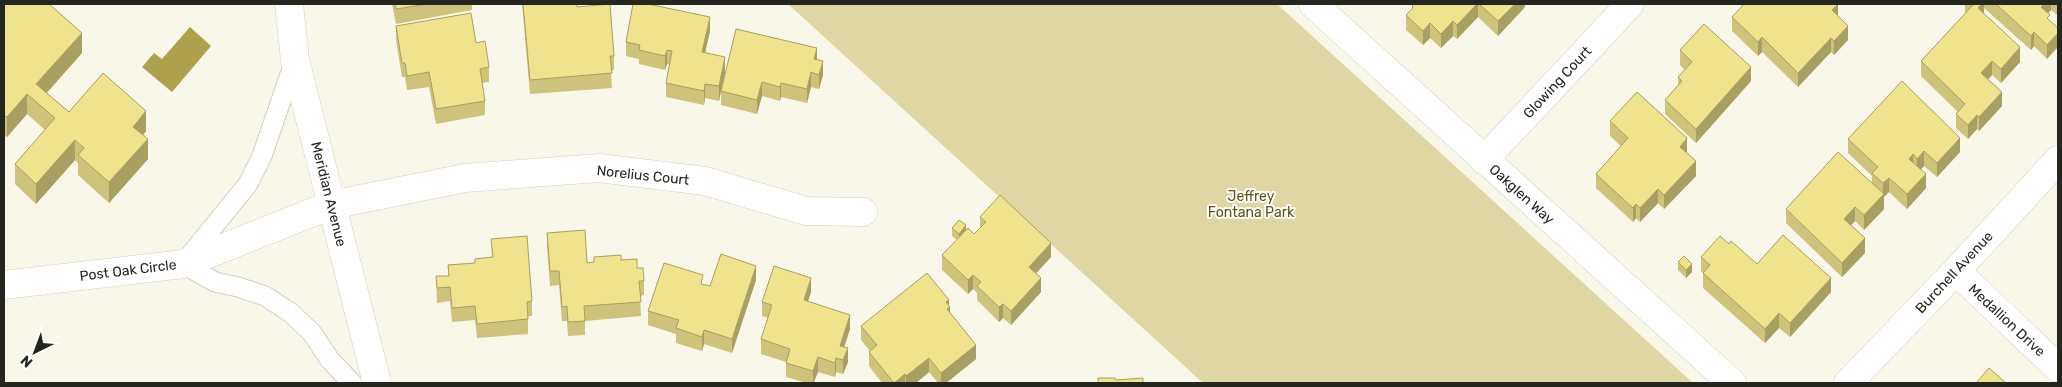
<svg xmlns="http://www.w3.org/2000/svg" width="2062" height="387" viewBox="0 0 2062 387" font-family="Rubik,sans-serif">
<rect width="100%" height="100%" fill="#f9f7e9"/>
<polygon fill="#dfd7a3" points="788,4 1277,4 1693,383 1203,383"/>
<polygon fill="#aea14d" points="190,27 211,46 172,92 142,67 154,53 162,59"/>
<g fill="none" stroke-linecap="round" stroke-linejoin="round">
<defs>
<polyline id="service" points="295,60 262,156 248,184 183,264 215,282 238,287 265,296 291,313 312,333 330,360 352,383"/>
<g id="minor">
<polyline points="1313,4 1732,383"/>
<polyline points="1484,160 1630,4"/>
<polyline points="1956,271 2058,368"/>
<polyline points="4,285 183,264 331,205 465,178 599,168 705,181 806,211 863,212"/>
<polyline points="1848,383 1956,271 2058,160"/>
</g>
<polyline id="tertiary" points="289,4 295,60 377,383"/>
</defs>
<use href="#service" stroke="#d1cfc1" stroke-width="21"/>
<use href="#minor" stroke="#d1cfc1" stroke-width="29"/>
<use href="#tertiary" stroke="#d1cfc1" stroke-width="29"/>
<use href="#service" stroke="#fff" stroke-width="19"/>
<use href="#minor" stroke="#fff" stroke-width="28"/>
<use href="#tertiary" stroke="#fff" stroke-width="28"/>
</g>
<g fill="#cec37a">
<polygon points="4,4 82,53 47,93 69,112 146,131 143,135 148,159 109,203 78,175 78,163 75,160 36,204 15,184 15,164 45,130 27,114 7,137 4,135"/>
<polygon points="392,4 472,4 472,10 396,24"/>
<polygon points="522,4 577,4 577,7 614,56 614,70 611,70 612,88 530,94"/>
<polygon points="1413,4 1525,4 1525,7 1498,36 1478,17 1457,39 1453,36 1441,48 1430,38 1423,45 1406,30 1406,15 1412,10"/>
<polygon points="1838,4 1838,16 1848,40 1834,55 1831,52 1798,87 1762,52 1758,56 1732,31 1732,17"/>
<polygon points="1965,4 1984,4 1984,14 2020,62 2001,83 1992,75 1988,79 2002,106 1979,131 1977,129 1968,139 1956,128 1956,114 1958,112 1921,76 1921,61 1966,13 1965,12"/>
<polygon points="1984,4 2058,4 2058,16 2051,10 2048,14 2047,59 2034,46 2031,50 1984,8"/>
<polygon points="396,26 476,43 489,67 489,82 482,83 485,101 485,115 436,124 429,87 407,90 405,77 402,77 396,40"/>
<polygon points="710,31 705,53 725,72 719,101 705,98 704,105 666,97 666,83 669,65 667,64 665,70 639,64 639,59 626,56 626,42"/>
<polygon points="1680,50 1751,81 1696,143 1665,114 1665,100 1678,85 1678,77 1685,70 1680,65"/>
<polygon points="817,60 823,75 819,89 811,87 807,103 781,97 780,101 762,96 757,114 721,105 721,91"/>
<polygon points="1610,121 1687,153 1696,176 1664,209 1658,203 1640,222 1636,218 1633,222 1596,188 1596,174 1621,146 1610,136"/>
<polygon points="1848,139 1960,152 1937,177 1924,166 1921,169 1926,188 1907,209 1889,192 1884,197 1884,209 1864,230 1855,221 1851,225 1865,253 1842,277 1786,223 1786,209 1872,183 1872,176 1848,153"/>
<polygon points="980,217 1051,257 1036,273 1041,292 1011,325 1003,318 999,322 977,300 977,293 973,289 968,294 942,270 942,255 957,240 952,236 952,228 966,230 974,234 980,229"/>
<polygon points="547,233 587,263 621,260 637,268 644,281 644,295 640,296 641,316 585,321 585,335 568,336 567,321 562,321 559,285 550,286 547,247"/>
<polygon points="491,239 532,301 532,316 528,316 528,334 477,338 475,320 452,322 450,301 437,303 436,276 448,276 448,265 475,263 475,259 492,258"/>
<polygon points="1729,244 1757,264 1831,292 1790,337 1779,328 1765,343 1703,288 1703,273 1701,271 1701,257"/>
<polygon points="1678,262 1692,272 1686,278 1678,270"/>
<polygon points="756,280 732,353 704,344 702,351 676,343 676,334 648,325 648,311 703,284 710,286"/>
<polygon points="811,292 808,301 850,329 844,347 848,362 843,374 836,372 835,377 818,372 814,383 807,383 786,377 786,362 761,354 761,339 768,318 762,316 762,302"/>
<polygon points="949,306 950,313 976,359 946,383 938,383 929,372 916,383 882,383 869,366 869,352 870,351 861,340 861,326"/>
</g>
<g fill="#a89f63">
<polygon points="1477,4 1478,4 1478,17 1457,39 1457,25"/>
<polygon points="1515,4 1525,4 1525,7 1498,36 1498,21"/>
<polygon points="1838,4 1838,17 1832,10"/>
<polygon points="1982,4 1984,4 1984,15 1978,8"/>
<polygon points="2044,4 2051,4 2051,10 2041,21 2041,7"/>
<polygon points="710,17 710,31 702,66 702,52"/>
<polygon points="1453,21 1453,36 1441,48 1441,34"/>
<polygon points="1430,23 1430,38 1423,45 1423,31"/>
<polygon points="1848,26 1848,40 1834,55 1834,41"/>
<polygon points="2034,32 2034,46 2031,50 2031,36"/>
<polygon points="82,33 82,53 37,103 36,84"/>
<polygon points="2058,33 2058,47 2047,59 2047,45"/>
<polygon points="1762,37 1762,52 1758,56 1758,42"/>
<polygon points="1831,38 1831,52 1798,87 1798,73"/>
<polygon points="2020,47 2020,62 2001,83 2001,69"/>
<polygon points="817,48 817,62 814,59"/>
<polygon points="667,50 667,64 665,70 665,56"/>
<polygon points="725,57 725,72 719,101 719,86"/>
<polygon points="823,61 823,75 819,89 819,75"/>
<polygon points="1992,61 1992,75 1981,87 1981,73"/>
<polygon points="1751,67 1751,81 1696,143 1696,129"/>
<polygon points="811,72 811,87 807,103 807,89"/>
<polygon points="762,82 762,96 757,114 757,100"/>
<polygon points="781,83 781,97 780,101 780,87"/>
<polygon points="705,84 705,98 704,105 704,91"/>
<polygon points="2002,92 2002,106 1979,131 1979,117"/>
<polygon points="27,94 27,114 7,137 7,117"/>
<polygon points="146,111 146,131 133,147 133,127"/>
<polygon points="1977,115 1977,129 1968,139 1968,125"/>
<polygon points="1687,138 1687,153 1680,161 1680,147"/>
<polygon points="1960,138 1960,152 1937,177 1937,163"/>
<polygon points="148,139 148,159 109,203 109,182"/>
<polygon points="75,140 75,160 36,204 36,184"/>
<polygon points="1924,151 1924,166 1917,173 1917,159"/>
<polygon points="1913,154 1913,169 1909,159"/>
<polygon points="1696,161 1696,176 1664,209 1664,195"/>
<polygon points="1926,174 1926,188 1907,209 1907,194"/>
<polygon points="1889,178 1889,192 1884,197 1884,209 1864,230 1864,215 1883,195 1883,183"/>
<polygon points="1658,189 1658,203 1640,222 1640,208"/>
<polygon points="1636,204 1636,218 1633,222 1633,208"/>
<polygon points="1855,207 1855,221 1844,233 1844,219"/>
<polygon points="966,225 966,233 959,242 959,234"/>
<polygon points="1865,238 1865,253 1842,277 1842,263"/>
<polygon points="1051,243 1051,257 1029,281 1029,267"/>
<polygon points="1692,264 1692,272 1686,278 1686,270"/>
<polygon points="756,266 756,280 732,353 732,339"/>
<polygon points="973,275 973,289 968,294 968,280"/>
<polygon points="811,278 811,292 804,314 804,300"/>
<polygon points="1041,278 1041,292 1011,325 1011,311"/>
<polygon points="1831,278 1831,292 1790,337 1790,323"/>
<polygon points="949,300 949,308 950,307 950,321 946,302"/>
<polygon points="1003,304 1003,318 999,322 999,307"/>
<polygon points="1779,313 1779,328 1765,343 1765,329"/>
<polygon points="850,315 850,329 840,360 840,346"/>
<polygon points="704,330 704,344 702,351 702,337"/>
<polygon points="976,345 976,359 946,383 941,383 941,373"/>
<polygon points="848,348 848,362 843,374 843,360"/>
<polygon points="818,357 818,372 813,383 813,371"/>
<polygon points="836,358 836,372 835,377 835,363"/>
<polygon points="929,358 929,372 916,383 906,383 906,376"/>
<polygon points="905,374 905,383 894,383"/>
</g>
<g fill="#f0e38e" stroke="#a89f63">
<polygon points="4,4 49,4 82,33 36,84 69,112 103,73 146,111 133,127 148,139 109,182 78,155 84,148 75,140 36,184 15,164 55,118 27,94 7,117 4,115"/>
<polygon points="395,4 428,4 396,9"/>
<polygon points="523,4 577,4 577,7 610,4 614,56 610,56 612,73 530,80"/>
<polygon points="633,4 648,4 710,17 702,52 725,57 719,86 705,84 704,91 666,83 672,51 667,50 665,56 639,50 640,45 626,42"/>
<polygon points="1414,4 1477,4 1457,25 1453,21 1441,34 1430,23 1423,31 1406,15 1413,8 1412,6"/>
<polygon points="1479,4 1515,4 1498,21"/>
<polygon points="1744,4 1838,4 1832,10 1848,26 1834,41 1831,38 1798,73 1762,37 1758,42 1732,17"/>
<polygon points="1971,4 1982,4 1978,8 2020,47 2001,69 1992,61 1981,73 2002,92 1979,117 1977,115 1968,125 1956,114 1965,104 1921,61 1973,5"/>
<polygon points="1996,4 2044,4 2041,7 2050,15 2047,18 2058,28 2058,33 2047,45 2034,32 2031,36"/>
<polygon points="471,13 476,43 485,41 489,67 480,69 485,101 436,109 429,72 407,76 405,63 402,63 396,26"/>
<polygon points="1704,24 1751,67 1696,129 1665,100 1682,81 1678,77 1692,62 1680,50"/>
<polygon points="736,29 817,48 814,59 823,61 819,75 811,72 807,89 781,83 780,87 762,82 757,100 721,91"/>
<polygon points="1902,81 1960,138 1937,163 1924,151 1917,159 1913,154 1909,159 1926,174 1907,194 1889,178 1883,183 1872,173 1878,167 1848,139"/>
<polygon points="1637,92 1687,138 1680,147 1696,161 1664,195 1658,189 1640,208 1636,204 1633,208 1596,174 1628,138 1610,121"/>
<polygon points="1838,152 1884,194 1864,215 1855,207 1844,219 1865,238 1842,263 1786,209"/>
<polygon points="1000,195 1051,243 1029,267 1041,278 1011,311 1003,304 999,307 977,286 981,282 973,275 968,280 942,255 968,228 974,234 986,222 980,217"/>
<polygon points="959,220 966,225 959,234 952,228"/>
<polygon points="585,230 587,263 594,262 594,257 621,255 621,260 637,259 637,268 643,268 644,281 639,281 641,302 584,306 585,321 568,322 567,306 562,307 559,271 550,271 547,233"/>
<polygon points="1783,235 1831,278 1790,323 1779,313 1765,329 1703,273 1710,265 1701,257 1720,236 1729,244 1731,241 1757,264"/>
<polygon points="527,236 532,301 527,302 528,319 477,324 475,306 452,308 450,287 437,288 436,276 449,276 448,265 475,263 475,259 493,257 491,239"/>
<polygon points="721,254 756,266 732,339 704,330 702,337 676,328 679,320 648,311 664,263 703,275 701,284 710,286"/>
<polygon points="1684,256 1692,264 1686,270 1678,262"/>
<polygon points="774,266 811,278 804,300 850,315 840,346 848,348 843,360 836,358 835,363 818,357 813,371 786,363 790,349 761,339 772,305 762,302"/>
<polygon points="927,273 949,300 946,302 950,307 947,309 976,345 941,373 929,358 906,376 905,374 894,383 869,352 877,345 861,326"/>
<polygon points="1989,368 2006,383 1976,383"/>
<polygon points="1098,378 1115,378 1116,380 1143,378 1143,383 1098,383"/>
</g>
<g text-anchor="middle" stroke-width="4" stroke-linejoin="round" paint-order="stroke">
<g font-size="14" fill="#262621" stroke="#fff">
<text transform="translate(1557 82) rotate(-47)" y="5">Glowing Court</text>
<text transform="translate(643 175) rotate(6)" y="5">Norelius Court</text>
<text transform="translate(329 194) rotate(76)" y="5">Meridian Avenue</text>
<text transform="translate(1522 194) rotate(42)" y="5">Oakglen Way</text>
<text transform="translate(128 270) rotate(-7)" y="5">Post Oak Circle</text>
<text transform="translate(1954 272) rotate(-47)" y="5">Burchell Avenue</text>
<text transform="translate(2007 320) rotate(43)" y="5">Medallion Drive</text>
</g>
<g font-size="14" fill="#5d5413" stroke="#fff">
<text x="1251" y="201">Jeffrey<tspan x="1251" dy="16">Fontana Park</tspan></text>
</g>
</g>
<rect width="2062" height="387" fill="none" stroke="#262621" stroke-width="10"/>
<g transform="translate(35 352) rotate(222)" stroke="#ffffff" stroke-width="4" paint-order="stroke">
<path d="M0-4L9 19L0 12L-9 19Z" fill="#262621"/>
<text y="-8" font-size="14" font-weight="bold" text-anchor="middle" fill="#262621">N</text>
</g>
</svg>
